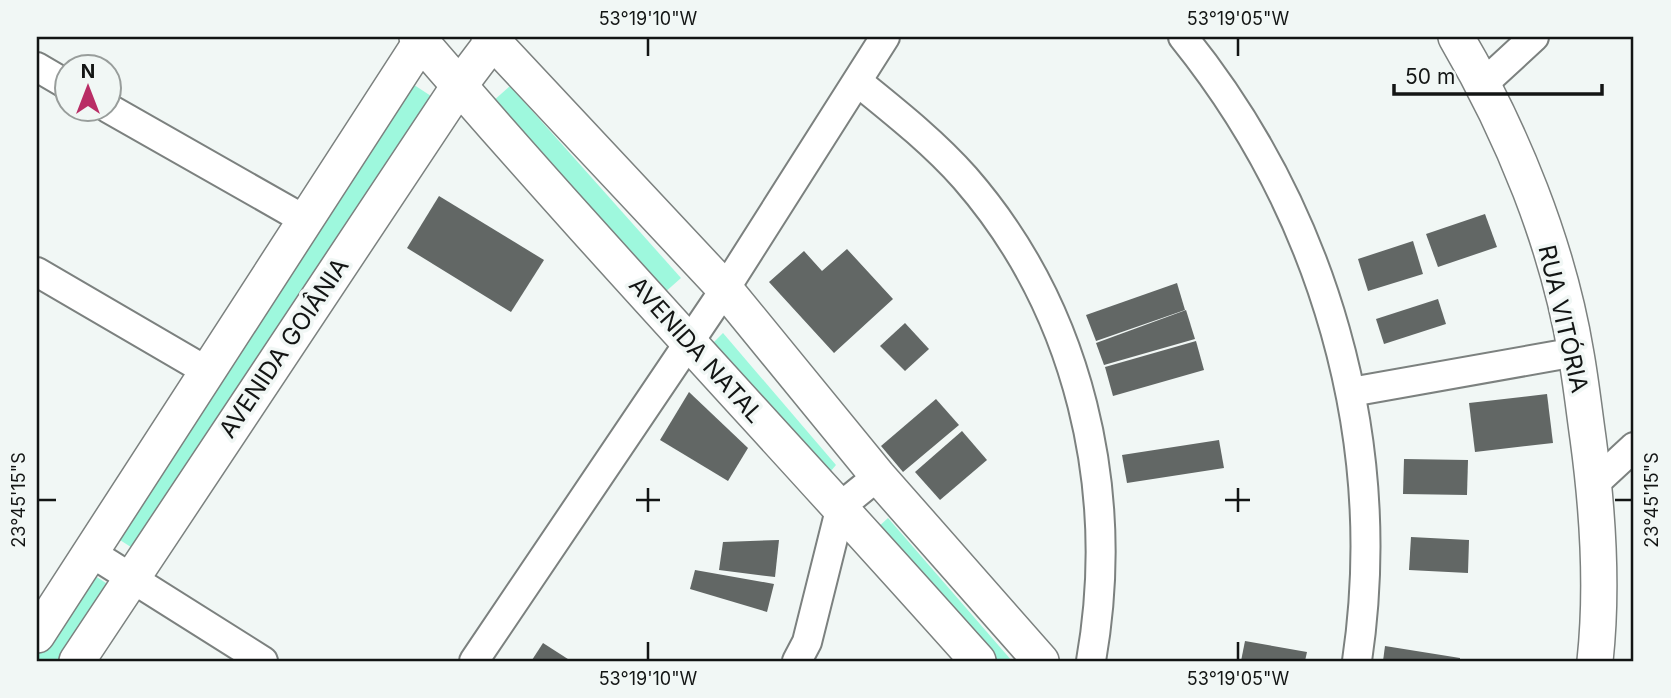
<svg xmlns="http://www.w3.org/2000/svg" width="1671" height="698" viewBox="0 0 1671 698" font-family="Inter,sans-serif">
<rect width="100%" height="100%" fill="#f1f7f5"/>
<g fill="#9ef8dd">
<polygon points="405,79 431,96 134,549 109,533"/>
<polygon points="510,86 681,278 663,294 492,102"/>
<polygon points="723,333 836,465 825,478 709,347"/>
<polygon points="888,518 1012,661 989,661 875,530"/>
<polygon points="86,570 109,585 60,661 37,661 37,647"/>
</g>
<g fill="#626765">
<polygon points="439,196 544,260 511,312 407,248"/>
<polygon points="1485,214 1497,247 1438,267 1426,234"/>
<polygon points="1413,241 1423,274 1368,291 1358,259"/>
<polygon points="847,249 893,299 834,353 769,282 804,251 822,271"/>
<polygon points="1177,283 1185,310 1096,341 1086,315"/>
<polygon points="1438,299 1446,324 1384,344 1376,319"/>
<polygon points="1186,310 1195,339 1104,365 1096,343"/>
<polygon points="905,323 929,349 905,371 880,346"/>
<polygon points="1196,341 1204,370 1113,396 1105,367"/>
<polygon points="689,392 748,448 728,481 660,440"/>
<polygon points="1547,394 1553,443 1475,452 1469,403"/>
<polygon points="936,399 959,425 903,472 881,446"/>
<polygon points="962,431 987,460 940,500 915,472"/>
<polygon points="1219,440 1224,468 1127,483 1122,455"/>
<polygon points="1404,459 1468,460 1467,495 1403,494"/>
<polygon points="1411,537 1469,540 1468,573 1409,570"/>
<polygon points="779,540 775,577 719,570 723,542"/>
<polygon points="695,570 774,584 767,612 690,589"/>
<polygon points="1245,641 1307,652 1305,661 1241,661"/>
<polygon points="543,643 571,661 532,660"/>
<polygon points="1385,646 1460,658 1460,661 1383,661"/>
</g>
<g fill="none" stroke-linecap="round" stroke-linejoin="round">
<defs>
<g id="minor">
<path d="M1183,37c141,175 207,401 174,624"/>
<polyline points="37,67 66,84"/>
<path d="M858,82c37,30 75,60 107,96 115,132 156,312 126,483"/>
<polyline points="1483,84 1534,37"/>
<polyline points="108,108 305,220"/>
<polyline points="37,272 205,370"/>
<polyline points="1351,392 1576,352"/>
<polyline points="1594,484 1634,447"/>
<polyline points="90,552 263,661"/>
<polyline points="474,661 725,289 885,37"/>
<polyline points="797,661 807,642 841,506 878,476"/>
</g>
<g id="tertiary">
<path d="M417,37c182,212 375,415 561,624"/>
<polyline points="489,37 725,289 878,476 1041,661"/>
<path d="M1456,37c56,95 102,208 120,317 5,28 8,56 12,84 10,74 15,149 7,223"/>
<polyline points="37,635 424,37"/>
<polyline points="77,661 459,86 493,41"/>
</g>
</defs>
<use href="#minor" stroke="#7c817f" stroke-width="32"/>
<use href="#tertiary" stroke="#7c817f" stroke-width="38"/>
<use href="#minor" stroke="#fff" stroke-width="28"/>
<use href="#tertiary" stroke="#fff" stroke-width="35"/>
</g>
<path fill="none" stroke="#131514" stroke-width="2.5" d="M648,38v18M1238,38v18M648,488v24M1238,488v24M38,500h18M636,500h24M1225,500h25M1615,500h17M648,642v18M1238,642v18"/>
<g text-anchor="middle" stroke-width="7" stroke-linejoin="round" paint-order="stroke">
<g font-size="24" fill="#131514" stroke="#f1f7f5">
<text transform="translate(1563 319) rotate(77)" y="8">RUA VITÓRIA</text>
<text transform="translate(284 348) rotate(-56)" y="8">AVENIDA GOIÂNIA</text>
<text transform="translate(696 350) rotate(48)" y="8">AVENIDA NATAL</text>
</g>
</g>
<rect width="1671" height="698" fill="none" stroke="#f1f7f5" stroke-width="77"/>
<g transform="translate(88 88)"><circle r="33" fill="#f1f7f5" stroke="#989d9b" stroke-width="2"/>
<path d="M0-5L12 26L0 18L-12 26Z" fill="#b92d65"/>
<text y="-10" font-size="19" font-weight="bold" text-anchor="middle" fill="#131514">N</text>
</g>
<path d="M1394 84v10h208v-10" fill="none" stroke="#131514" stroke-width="3.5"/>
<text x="1405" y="84" font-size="21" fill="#131514" stroke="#f1f7f5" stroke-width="5" paint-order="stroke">50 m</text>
<rect x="38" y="38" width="1594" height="622" fill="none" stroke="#131514" stroke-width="2.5"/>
<g font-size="18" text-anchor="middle" fill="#131514">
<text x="648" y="25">53°19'10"W</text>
<text x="1238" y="25">53°19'05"W</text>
<text transform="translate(19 500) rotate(-90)" y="6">23°45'15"S</text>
<text transform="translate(1652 500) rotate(-90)" y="6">23°45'15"S</text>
<text x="648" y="685">53°19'10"W</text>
<text x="1238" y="685">53°19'05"W</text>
</g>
</svg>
